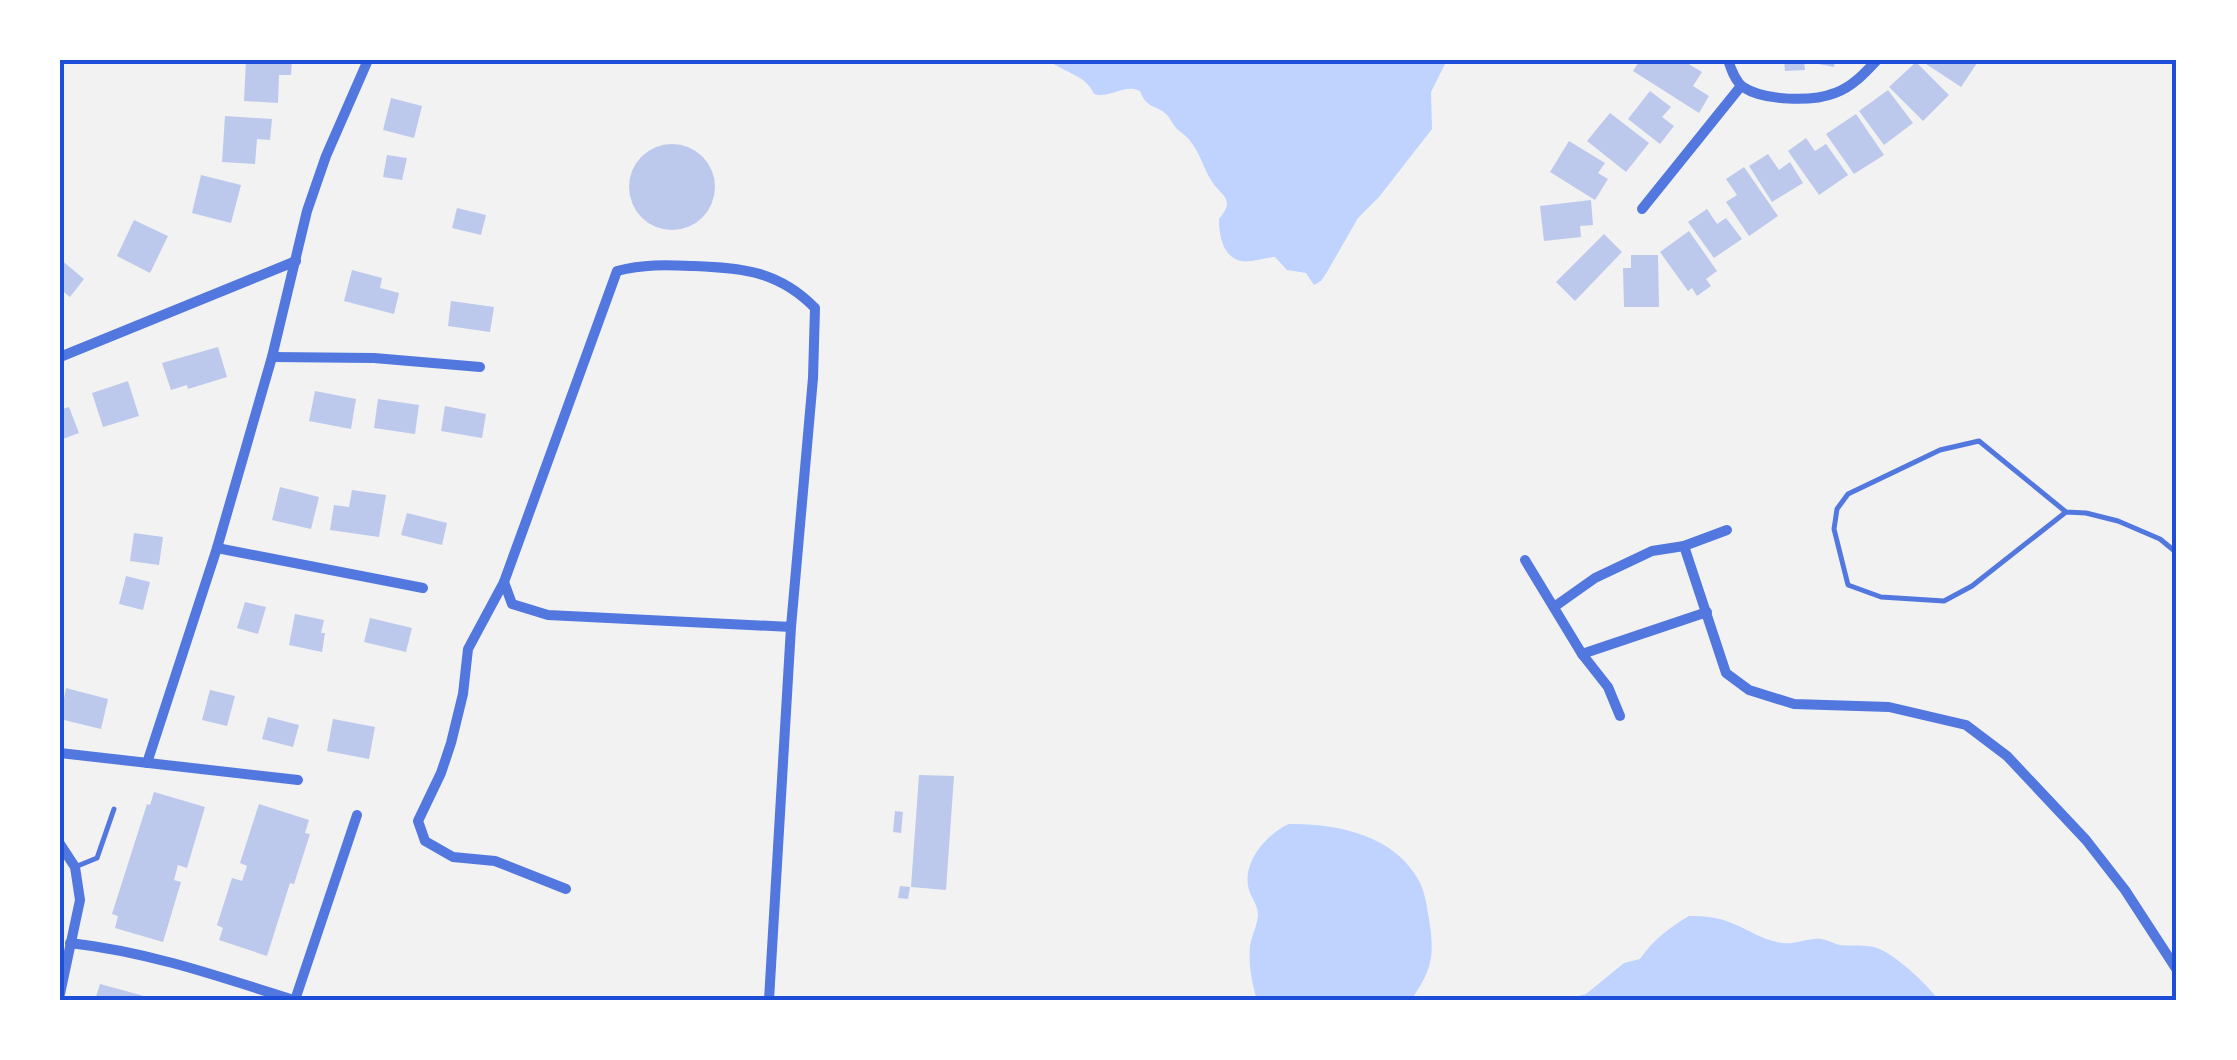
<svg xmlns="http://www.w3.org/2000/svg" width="2237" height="1060" viewBox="0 0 2237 1060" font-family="Lato,sans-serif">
<rect width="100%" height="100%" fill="#f2f2f2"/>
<g fill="#bfd3fe">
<path d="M1048,60h399l-16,32 1,37 -53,68 -21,21 -31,54 -6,9 -7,4 -8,-12 -19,-3 -12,-13c-10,0 -24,6 -34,4 -19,-4 -22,-27 -22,-42 18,-21 1,-23 -8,-39 -7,-11 -10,-24 -18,-35 -4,-7 -10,-11 -16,-16 -4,-4 -6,-9 -9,-13 -11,-12 -21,-6 -28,-25 -16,-8 -30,8 -46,3 -8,-19 -31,-22 -46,-34z"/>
<path d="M1289,824c47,-1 106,11 130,57 6,11 8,26 10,38 6,37 3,51 -18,81h-154c-5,-17 -9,-37 -7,-54 2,-11 7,-20 8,-31 0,-12 -9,-19 -10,-30 -4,-25 20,-52 41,-61z"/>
<path d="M1689,916c16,0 30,1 45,8 15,6 27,15 43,18 14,4 23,-2 37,-3 9,-1 14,2 22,5 8,3 26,0 38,3 21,6 52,37 65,53h-376l23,-6 38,-31 16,-4c13,-19 30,-32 49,-43z"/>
</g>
<g fill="#bdc9ec">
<polygon points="246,60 292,60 291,75 279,75 278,103 244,101"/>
<polygon points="1640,60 1655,62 1656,60 1682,60 1702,72 1693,86 1709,96 1699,113 1633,71"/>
<polygon points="1784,60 1804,60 1805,70 1785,71"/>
<polygon points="1808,60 1835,60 1834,67 1808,62"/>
<polygon points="1920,60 1979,60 1961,87"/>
<polygon points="1916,62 1949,95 1923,121 1889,87"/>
<polygon points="1888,90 1913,123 1884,145 1859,111"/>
<polygon points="1650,91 1671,107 1662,117 1674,126 1660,144 1628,119"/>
<polygon points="391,98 422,106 414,138 383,130"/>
<polygon points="1610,113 1649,143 1626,172 1587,141"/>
<polygon points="1856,114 1884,155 1854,174 1826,134"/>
<polygon points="225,116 272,119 270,140 257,139 255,164 222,162"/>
<polygon points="1806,138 1815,151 1826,144 1848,175 1819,195 1788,151"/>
<polygon points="1569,141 1605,163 1598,173 1608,179 1595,200 1550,172"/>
<circle cx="672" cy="187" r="43"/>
<polygon points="1768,154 1779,170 1790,162 1803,183 1772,202 1749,166"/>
<polygon points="387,155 407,158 402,180 383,177"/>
<polygon points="1744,167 1778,216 1749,236 1726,202 1737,195 1726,179"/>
<polygon points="201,175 241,185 231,223 192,213"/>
<polygon points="1591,200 1593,225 1580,226 1581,237 1544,241 1540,206"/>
<polygon points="457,208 486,215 481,235 452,228"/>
<polygon points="1707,209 1717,224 1726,218 1742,239 1714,258 1688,222"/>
<polygon points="134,220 168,236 150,273 117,256"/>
<polygon points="1689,231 1717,271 1706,279 1711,286 1697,296 1692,288 1688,291 1660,252"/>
<polygon points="1604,234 1622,252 1575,301 1556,282"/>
<polygon points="1631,255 1658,255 1659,307 1624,307 1623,268 1631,268"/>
<polygon points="60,259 84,279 70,297 60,289"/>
<polygon points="352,270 382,278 380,288 399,293 394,314 344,301"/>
<polygon points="451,301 494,307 490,332 448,326"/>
<polygon points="218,347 227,377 188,389 187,385 171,390 162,363"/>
<polygon points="128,381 139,416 103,427 92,393"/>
<polygon points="315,391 356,399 351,429 309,421"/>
<polygon points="378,399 419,405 415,434 374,428"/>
<polygon points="445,406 486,414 482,438 441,431"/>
<polygon points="69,407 79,433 60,440 60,410"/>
<polygon points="280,487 319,497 311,529 272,520"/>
<polygon points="352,490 386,495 379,537 330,530 334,505 349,507"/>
<polygon points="407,513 447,523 442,545 401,535"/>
<polygon points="134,533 163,537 159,565 130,561"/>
<polygon points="126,576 150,582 143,610 119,604"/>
<polygon points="245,602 266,607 258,634 237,628"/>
<polygon points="295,614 324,620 321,633 325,633 322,652 289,645"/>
<polygon points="370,618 412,628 406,652 364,642"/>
<polygon points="66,688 108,699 101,729 60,719"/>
<polygon points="210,690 235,696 227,726 202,720"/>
<polygon points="268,717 299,725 293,747 262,739"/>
<polygon points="333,719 375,727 369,759 327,751"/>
<polygon points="919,775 954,776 946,890 911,887"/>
<polygon points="154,792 205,807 187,868 178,865 174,880 181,882 163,942 115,928 118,916 112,914 147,804 150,805"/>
<polygon points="259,804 309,820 305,833 310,834 294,884 290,883 267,956 219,940 223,928 217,925 232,878 242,881 247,866 240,863"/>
<polygon points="895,811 903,812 901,833 893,832"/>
<polygon points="900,886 910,887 908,899 898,898"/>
<polygon points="100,984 155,999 155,1000 95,1000"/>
</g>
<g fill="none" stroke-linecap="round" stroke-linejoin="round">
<g stroke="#5277de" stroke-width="5">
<polyline points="2066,512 1972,586 1944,601 1881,597 1848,585 1834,529 1837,509 1848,494 1940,450 1979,441 2066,512 2086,513 2118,521 2160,539 2177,553"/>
<polyline points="75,867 97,858 114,809"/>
</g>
<g stroke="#5277de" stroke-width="10">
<path d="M1728,60c3,9 7,21 15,27 21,14 69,15 92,6 17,-6 30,-20 42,-33"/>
<polyline points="1642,209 1741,86"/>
<polyline points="60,357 296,261"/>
<polyline points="272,357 374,358 480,367"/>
<polyline points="1684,546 1726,673 1749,690 1794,704 1889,707 1966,725 2007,756 2086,840 2125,890 2177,970"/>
<polyline points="217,548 423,588"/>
<polyline points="1525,560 1582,654 1608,687 1620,716"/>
<polyline points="504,582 468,649 463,694 451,743 441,773 418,821 425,841 453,857 495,861 566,889"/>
<polyline points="1554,607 1595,578 1652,551 1684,546 1727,530"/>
<polyline points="1582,654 1707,612"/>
<polyline points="60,753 298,780"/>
<polyline points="147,763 217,548 272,357 307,211 326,156 368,60"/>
<polyline points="60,844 75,867 80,900 60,994"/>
<path d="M70,943c79,9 148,33 223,57"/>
<polyline points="295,1000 357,815"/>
<path d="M769,1000l22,-373 22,-249 2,-70c-36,-37 -72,-40 -121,-42 -28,-1 -49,-2 -77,5l-113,311 8,22 36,11 243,12"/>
</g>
</g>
<rect width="2237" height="1060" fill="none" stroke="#ffffff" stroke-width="125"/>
<rect x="62" y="62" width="2112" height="936" fill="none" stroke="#1d4ed8" stroke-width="4"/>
</svg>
